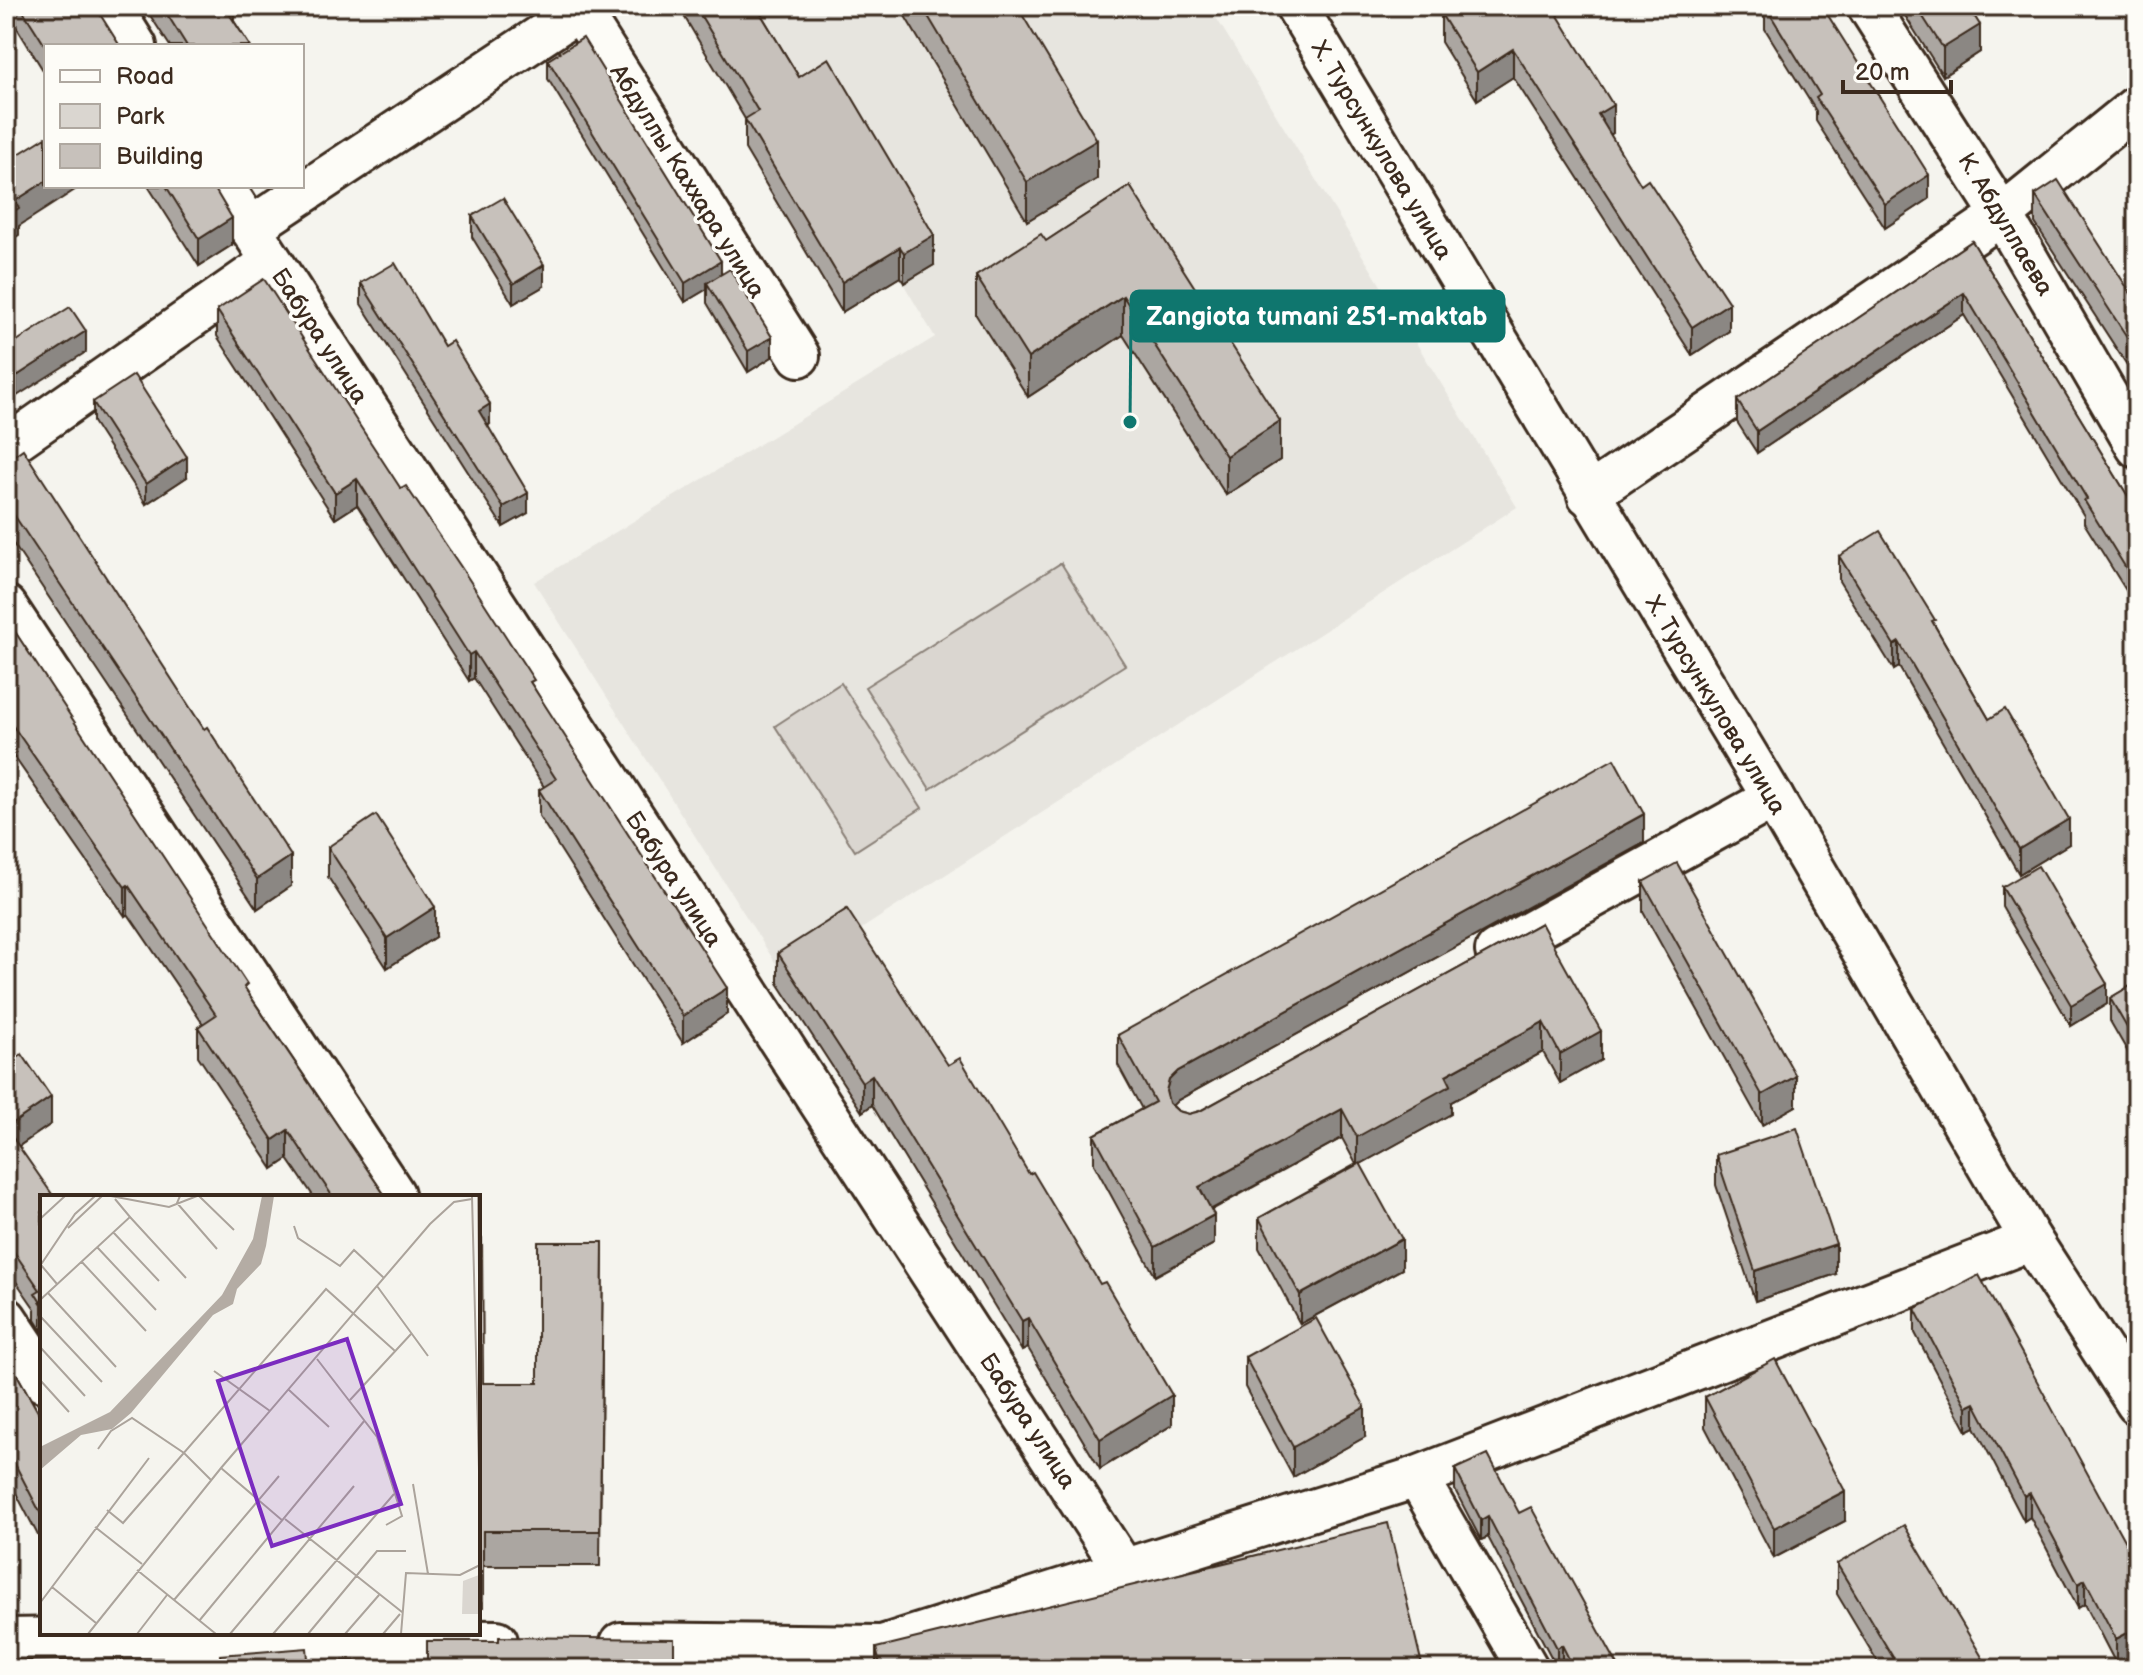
<svg xmlns="http://www.w3.org/2000/svg" width="2143" height="1675" viewBox="0 0 2143 1675" font-family="'Balsamiq Sans',sans-serif">
<rect width="100%" height="100%" fill="#f5f4ee"/>
<filter id="ink" filterUnits="userSpaceOnUse"><feTurbulence type="fractalNoise" baseFrequency=".0125" numOctaves="2"/><feDisplacementMap in="SourceGraphic" scale="16" xChannelSelector="R" yChannelSelector="G"/><feConvolveMatrix kernelMatrix="1 2 1 2 8 2 1 2 1" color-interpolation-filters="sRGB"/></filter>
<g filter="url(#ink)">
<polygon fill="#e7e5df" points="738,6 1209,6 1517,507 785,978 534,582 935,337"/>
<g fill="#dad6d0" stroke="#8a8077" stroke-width="2">
<polygon points="1061,563 1125,665 930,789 865,687"/>
<polygon points="841,683 922,808 855,851 775,726"/>
</g>
<g fill="none" stroke-linecap="round" stroke-linejoin="round">
<defs>
<g id="minor">
<polyline points="111,6 136,46"/>
<polyline points="577,6 799,356"/>
<polyline points="1296,6 1773,798 2031,1240 2137,1404"/>
<polyline points="1868,6 2002,215 2137,447"/>
<polyline points="223,186 1125,1571"/>
<polyline points="250,228 586,6"/>
<polyline points="6,447 271,262"/>
<polyline points="1588,495 2002,215 2137,106"/>
<polyline points="6,606 394,1194"/>
<polyline points="1496,951 1773,798"/>
<polyline points="6,1318 30,1354 42,1381"/>
<polyline points="1417,1477 1528,1669"/>
<polyline points="6,1639 145,1637 497,1641"/>
<polyline points="621,1643 882,1646 1417,1477 2031,1240"/>
</g>
</defs>
<use href="#minor" stroke="#3b2a1e" stroke-width="46"/>
<use href="#minor" stroke="#fdfcf7" stroke-width="40"/>
</g>
<g fill="#aba6a1" stroke="#3b2a1e" stroke-width="2">
<polygon points="6,6 101,6 46,46 46,75 6,10"/>
<polygon points="144,6 234,6 234,21 250,46 170,46"/>
<polygon points="507,6 526,6 512,15"/>
<polygon points="678,6 756,6 799,77 934,265 904,283 900,277 842,312 745,149 745,119"/>
<polygon points="899,6 1017,6 1097,179 1027,221"/>
<polygon points="1552,6 1613,133 1610,135 1729,331 1692,355 1513,77 1477,100 1441,42 1441,14"/>
<polygon points="1758,6 1822,6 1929,199 1885,228 1816,121 1816,111 1765,29 1765,18"/>
<polygon points="1899,6 1968,6 1980,52 1943,76"/>
<polygon points="548,60 721,274 772,357 748,372 707,303 707,289 685,302 548,79"/>
<polygon points="148,186 213,186 232,245 199,266"/>
<polygon points="1130,186 1280,460 1226,495 1123,335 1028,397 976,315 976,276 1046,241"/>
<polygon points="2035,195 2137,303 2127,365 2035,223"/>
<polygon points="472,216 544,286 513,304 472,237"/>
<polygon points="1972,241 2137,511 2137,608 2084,523 2084,516 1964,315 1757,453 1737,422 1737,400"/>
<polygon points="361,283 490,424 488,426 528,513 503,527 361,304"/>
<polygon points="217,310 401,489 534,688 727,1014 683,1043 539,816 539,790 544,787 474,678 469,681 357,505 335,519 217,336"/>
<polygon points="93,402 187,477 146,504 93,422"/>
<polygon points="6,461 291,886 257,909 6,533"/>
<polygon points="1839,556 1935,626 1989,719 2069,844 2019,874 1899,667 1894,670 1839,581"/>
<polygon points="6,618 247,991 386,1197 314,1197 288,1159 273,1169 198,1056 198,1027 203,1024 128,914 125,916 6,745"/>
<polygon points="1644,843 1178,1100 1172,1105 1178,1111 1189,1114 1200,1111 1541,923 1601,1060 1560,1083 1543,1052 1451,1102 1451,1114 1360,1164 1402,1269 1300,1324 1259,1248 1259,1218 1356,1164 1342,1138 1212,1210 1214,1244 1155,1276 1094,1164 1094,1135 1142,1109 1118,1065 1118,1035"/>
<polygon points="328,847 435,937 387,968 328,877"/>
<polygon points="1643,882 1796,1106 1762,1125 1643,912"/>
<polygon points="2002,887 2107,1004 2071,1026 2002,907"/>
<polygon points="778,953 1172,1425 1100,1469 1028,1348 1022,1351 872,1105 862,1112 778,983"/>
<polygon points="2137,982 2137,1068 2110,1021 2110,998"/>
<polygon points="6,1065 51,1124 19,1146 42,1197 42,1331 35,1320 35,1309 6,1267"/>
<polygon points="1716,1155 1836,1274 1755,1301 1716,1185"/>
<polygon points="478,1238 483,1383 538,1383 603,1242 600,1566 483,1566 483,1607 478,1607"/>
<polygon points="1915,1309 2137,1564 2116,1664 2085,1604 2078,1608 2030,1517 2024,1521 1975,1427 1967,1431 1915,1333"/>
<polygon points="6,1355 42,1419 42,1543 6,1474"/>
<polygon points="1245,1357 1365,1437 1293,1477 1245,1387"/>
<polygon points="1705,1397 1845,1521 1774,1558 1705,1427"/>
<polygon points="1455,1469 1519,1513 1620,1669 1564,1669 1562,1666 1557,1668 1488,1537 1481,1540 1455,1490"/>
<polygon points="1837,1564 1989,1669 1882,1669 1837,1594"/>
<polygon points="876,1648 1423,1669 876,1669"/>
</g>
<g fill="#8b8783" stroke="#3b2a1e" stroke-width="2">
<polygon points="224,6 234,6 234,27"/>
<polygon points="512,6 526,6 512,15"/>
<polygon points="1980,25 1980,52 1943,76 1943,48"/>
<polygon points="1513,49 1513,77 1477,100 1477,72"/>
<polygon points="1613,105 1613,133 1598,142 1598,114"/>
<polygon points="1097,140 1097,179 1027,221 1027,182"/>
<polygon points="1929,175 1929,199 1885,228 1885,204"/>
<polygon points="46,181 46,186 81,186 19,226 19,235 6,243 6,216 15,201"/>
<polygon points="232,218 232,245 199,266 199,239"/>
<polygon points="934,235 934,265 904,283 904,253"/>
<polygon points="900,247 900,277 842,312 842,282"/>
<polygon points="721,261 721,280 707,283 707,289 685,302 685,283"/>
<polygon points="544,265 544,286 513,304 513,284"/>
<polygon points="1964,293 1964,315 1757,453 1757,431"/>
<polygon points="1123,296 1123,335 1028,397 1028,358"/>
<polygon points="1729,303 1729,331 1692,355 1692,327"/>
<polygon points="86,331 86,352 6,403 6,383"/>
<polygon points="2137,331 2137,358 2127,365 2127,337"/>
<polygon points="772,337 772,357 748,372 748,351"/>
<polygon points="490,404 490,424 479,431 479,411"/>
<polygon points="1280,421 1280,460 1226,495 1226,456"/>
<polygon points="187,457 187,477 146,504 146,484"/>
<polygon points="357,479 357,505 335,519 335,493"/>
<polygon points="528,493 528,513 503,527 503,507"/>
<polygon points="1899,642 1899,667 1894,670 1894,645"/>
<polygon points="474,652 474,678 469,681 469,655"/>
<polygon points="1644,814 1644,843 1178,1100 1169,1109 1166,1091 1169,1080 1178,1071"/>
<polygon points="2069,819 2069,844 2019,874 2019,849"/>
<polygon points="291,856 291,886 257,909 257,879"/>
<polygon points="128,885 128,914 125,916 125,887"/>
<polygon points="435,907 435,937 387,968 387,938"/>
<polygon points="2107,984 2107,1004 2071,1026 2071,1005"/>
<polygon points="727,988 727,1014 683,1043 683,1016"/>
<polygon points="1543,1022 1543,1052 1451,1102 1451,1114 1357,1166 1357,1137 1446,1075"/>
<polygon points="1601,1031 1601,1060 1560,1083 1560,1054"/>
<polygon points="872,1075 872,1105 862,1112 862,1082"/>
<polygon points="1796,1076 1796,1106 1762,1125 1762,1095"/>
<polygon points="51,1097 51,1124 6,1155 6,1128"/>
<polygon points="1342,1109 1342,1138 1199,1216 1199,1187"/>
<polygon points="288,1130 288,1159 273,1169 273,1140"/>
<polygon points="1214,1215 1214,1244 1155,1276 1155,1247"/>
<polygon points="1402,1239 1402,1269 1300,1324 1300,1295"/>
<polygon points="1836,1244 1836,1274 1755,1301 1755,1271"/>
<polygon points="1028,1318 1028,1348 1022,1351 1022,1321"/>
<polygon points="1172,1395 1172,1425 1100,1469 1100,1439"/>
<polygon points="1975,1403 1975,1427 1967,1431 1967,1407"/>
<polygon points="1365,1407 1365,1437 1293,1477 1293,1447"/>
<polygon points="1845,1491 1845,1521 1774,1558 1774,1528"/>
<polygon points="2030,1493 2030,1517 2024,1521 2024,1496"/>
<polygon points="1488,1516 1488,1537 1481,1540 1481,1520"/>
<polygon points="2085,1580 2085,1604 2078,1608 2078,1584"/>
<polygon points="2137,1628 2137,1653 2116,1664 2116,1639"/>
<polygon points="1562,1645 1562,1666 1557,1668 1557,1648"/>
</g>
<g fill="#c7c1bb" stroke="#3b2a1e" stroke-width="2">
<polygon points="20,6 100,6 96,8 120,46 46,46 46,47"/>
<polygon points="162,6 224,6 250,46 187,46"/>
<polygon points="695,6 756,6 799,77 829,58 934,235 904,253 900,247 842,282 745,119 758,111"/>
<polygon points="922,6 1017,6 1097,140 1027,182"/>
<polygon points="1453,6 1552,6 1613,105 1598,114 1641,185 1648,180 1729,303 1692,327 1513,49 1477,72 1441,14"/>
<polygon points="1765,6 1822,6 1929,175 1885,204 1816,98 1820,95"/>
<polygon points="1916,6 1968,6 1980,25 1943,48"/>
<polygon points="583,38 721,261 685,283 548,60"/>
<polygon points="46,137 46,181 15,201 19,208 6,216 6,162"/>
<polygon points="2058,180 2137,303 2137,331 2127,337 2035,195"/>
<polygon points="166,186 213,186 232,218 199,239"/>
<polygon points="1130,186 1280,421 1226,456 1123,296 1028,358 976,276 1041,234 1046,241"/>
<polygon points="503,198 544,265 513,284 472,216"/>
<polygon points="1972,241 2137,511 2137,586 2084,500 2087,499 1964,293 1757,431 1737,400"/>
<polygon points="395,263 444,346 452,341 490,404 479,411 528,493 503,507 361,283"/>
<polygon points="730,269 772,337 748,351 707,283"/>
<polygon points="264,279 401,489 406,486 461,567 534,680 530,682 727,988 683,1016 539,790 556,779 474,652 469,655 357,479 335,493 217,310"/>
<polygon points="70,307 86,331 6,383 6,348"/>
<polygon points="134,375 187,457 146,484 93,402"/>
<polygon points="23,449 204,729 207,727 291,856 257,879 6,503 6,461"/>
<polygon points="1880,531 1935,620 1932,621 1989,719 2005,709 2069,819 2019,849 1899,642 1894,645 1839,556"/>
<polygon points="6,618 247,984 244,987 386,1197 333,1197 288,1130 273,1140 198,1027 216,1015 128,885 125,887 6,716"/>
<polygon points="1614,759 1644,814 1178,1071 1169,1080 1166,1091 1169,1103 1178,1111 1189,1114 1200,1111 1541,923 1601,1031 1560,1054 1543,1022 1446,1075 1451,1085 1357,1137 1342,1109 1199,1187 1214,1215 1155,1247 1094,1135 1155,1102 1118,1035"/>
<polygon points="376,815 435,907 387,938 328,847"/>
<polygon points="1677,863 1796,1076 1762,1095 1643,882"/>
<polygon points="2038,866 2107,984 2071,1005 2002,887"/>
<polygon points="847,909 948,1065 960,1058 1029,1174 1033,1172 1100,1284 1105,1282 1172,1395 1100,1439 1028,1318 1022,1321 872,1075 862,1082 778,953"/>
<polygon points="2137,982 2137,1045 2110,998"/>
<polygon points="22,1054 51,1097 6,1128 54,1197 42,1197 42,1304 35,1293 40,1290 6,1240 6,1065"/>
<polygon points="1797,1128 1836,1244 1755,1271 1716,1155"/>
<polygon points="1360,1163 1402,1239 1300,1295 1259,1218"/>
<polygon points="478,1238 482,1238 483,1383 538,1383 538,1242 603,1242 600,1531 483,1531 483,1572 478,1572"/>
<polygon points="1979,1275 2137,1564 2137,1628 2116,1639 2085,1580 2078,1584 2030,1493 2024,1496 1975,1403 1967,1407 1915,1309"/>
<polygon points="1316,1318 1365,1407 1293,1447 1245,1357"/>
<polygon points="6,1355 42,1419 42,1516 6,1447"/>
<polygon points="1775,1359 1845,1491 1774,1528 1705,1397"/>
<polygon points="1488,1454 1519,1513 1531,1507 1620,1669 1574,1669 1562,1645 1557,1648 1488,1516 1481,1520 1455,1469"/>
<polygon points="1388,1523 1423,1669 881,1669 876,1648"/>
<polygon points="1904,1525 1989,1669 1900,1669 1837,1564"/>
<polygon points="499,1637 674,1639 674,1669 427,1669 427,1641 499,1641"/>
<polygon points="307,1648 309,1669 221,1669 220,1655"/>
</g>
</g>
<g text-anchor="middle" stroke-width="7" stroke-linejoin="round" paint-order="stroke">
<g font-size="24" fill="#3b2a1e" stroke="#fdfcf7">
<text transform="translate(1382 150) rotate(59)" y="8">Х. Турсункулова улица</text>
<text transform="translate(688 181) rotate(58)" y="8">Абдуллы Каххара улица</text>
<text transform="translate(2006 224) rotate(59)" y="8">К. Абдуллаева</text>
<text transform="translate(320 336) rotate(57)" y="8">Бабура улица</text>
<text transform="translate(1716 705) rotate(59)" y="8">Х. Турсункулова улица</text>
<text transform="translate(674 879) rotate(57)" y="8">Бабура улица</text>
<text transform="translate(1028 1421) rotate(57)" y="8">Бабура улица</text>
</g>
</g>
<g transform="translate(40 1195)">
<rect width="440" height="440" fill="#f5f4ee"/>
<path d="M439,380l-1,39h-16l1,-33z" fill="#dad6d0"/>
<path d="M222,1h12l-8,50 -5,18 -24,25 -4,15 -20,11 -82,98 -19,16 -31,6 -41,35v-23l70,-35 112,-117 31,-56z" fill="#b4aca4"/>
<path fill="none" stroke="#aba39b" stroke-width="2" d="M71,1l58,11 28,-11M140,1l-3,7 40,46M159,1l35,34M432,1l8,314M438,1l2,160M90,22l56,61M0,24l25,-23M254,31l4,12 42,28 14,-16 30,28M28,33l34,-32M73,37l46,49M57,52l59,63M41,66l65,70M1,70l16,19M0,71l35,-52 20,-18M337,91l51,70M8,98l68,74M0,105l90,-83 -15,-18M0,121l62,66M0,152l45,49M277,164l60,78 25,79 -16,9M174,176l56,40M0,185l29,32M249,195l40,37M310,205l61,-66M58,254l13,-18 21,-13 52,35 27,27M181,273l62,53M373,289l15,90M67,315l16,13 203,-234 69,62M245,324l117,93M55,332l47,37M97,375l79,64M12,392l44,36M134,405l105,-124M0,408l109,-145M159,426l166,-201M48,439l133,-166 209,-244 24,-22 18,-3M97,439l30,-39M190,439l124,-148M233,439l121,-140M268,439l69,-83h29M305,439l34,-39M343,439l17,-20M361,439l5,-61 54,2 20,-10"/>
<path fill="#7b2cbf" fill-opacity="0.15" stroke="#7b2cbf" stroke-width="4" d="M307,144l54,165 -129,42 -54,-165z"/>
<rect width="440" height="440" fill="none" stroke="#3b2a1e" stroke-width="4"/>
</g>
<path fill="none" stroke="#0f766e" stroke-width="3" d="M1130 422L1131 316"/>
<circle fill="#0f766e" stroke="#fdfcf7" stroke-width="3" cx="1130" cy="422" r="8"/>
<rect fill="#0f766e" stroke="#0f766e" stroke-width="3" x="1131" y="291" width="373" height="50" rx="8"/>
<g font-size="26" text-anchor="middle" font-weight="bold" fill="#fff">
<text x="1317" y="325">Zangiota tumani 251-maktab</text>
</g>
<rect width="2143" height="1675" fill="none" stroke="#fdfcf7" stroke-width="32"/>
<rect x="16" y="16" width="2111" height="1643" fill="none" stroke="#3b2a1e" stroke-width="3" filter="url(#ink)"/>
<rect x="44" y="44" width="260" height="144" fill="#fdfcf7" stroke="#afa8a0" stroke-width="2"/>
<rect x="60" y="70" width="40" height="12" fill="#fdfcf7" stroke="#afa8a0" stroke-width="2"/>
<text x="116" y="84" font-size="24" fill="#3b2a1e">Road</text>
<rect x="60" y="104" width="40" height="24" fill="#dad6d0" stroke="#afa8a0" stroke-width="2"/>
<text x="116" y="124" font-size="24" fill="#3b2a1e">Park</text>
<rect x="60" y="144" width="40" height="24" fill="#c7c1bb" stroke="#afa8a0" stroke-width="2"/>
<text x="116" y="164" font-size="24" fill="#3b2a1e">Building</text>
<path d="M1843 80v12h108v-12" fill="none" stroke="#3b2a1e" stroke-width="4"/>
<text x="1855" y="80" font-size="24" fill="#3b2a1e" stroke="#fdfcf7" stroke-width="6" paint-order="stroke">20 m</text>
</svg>
